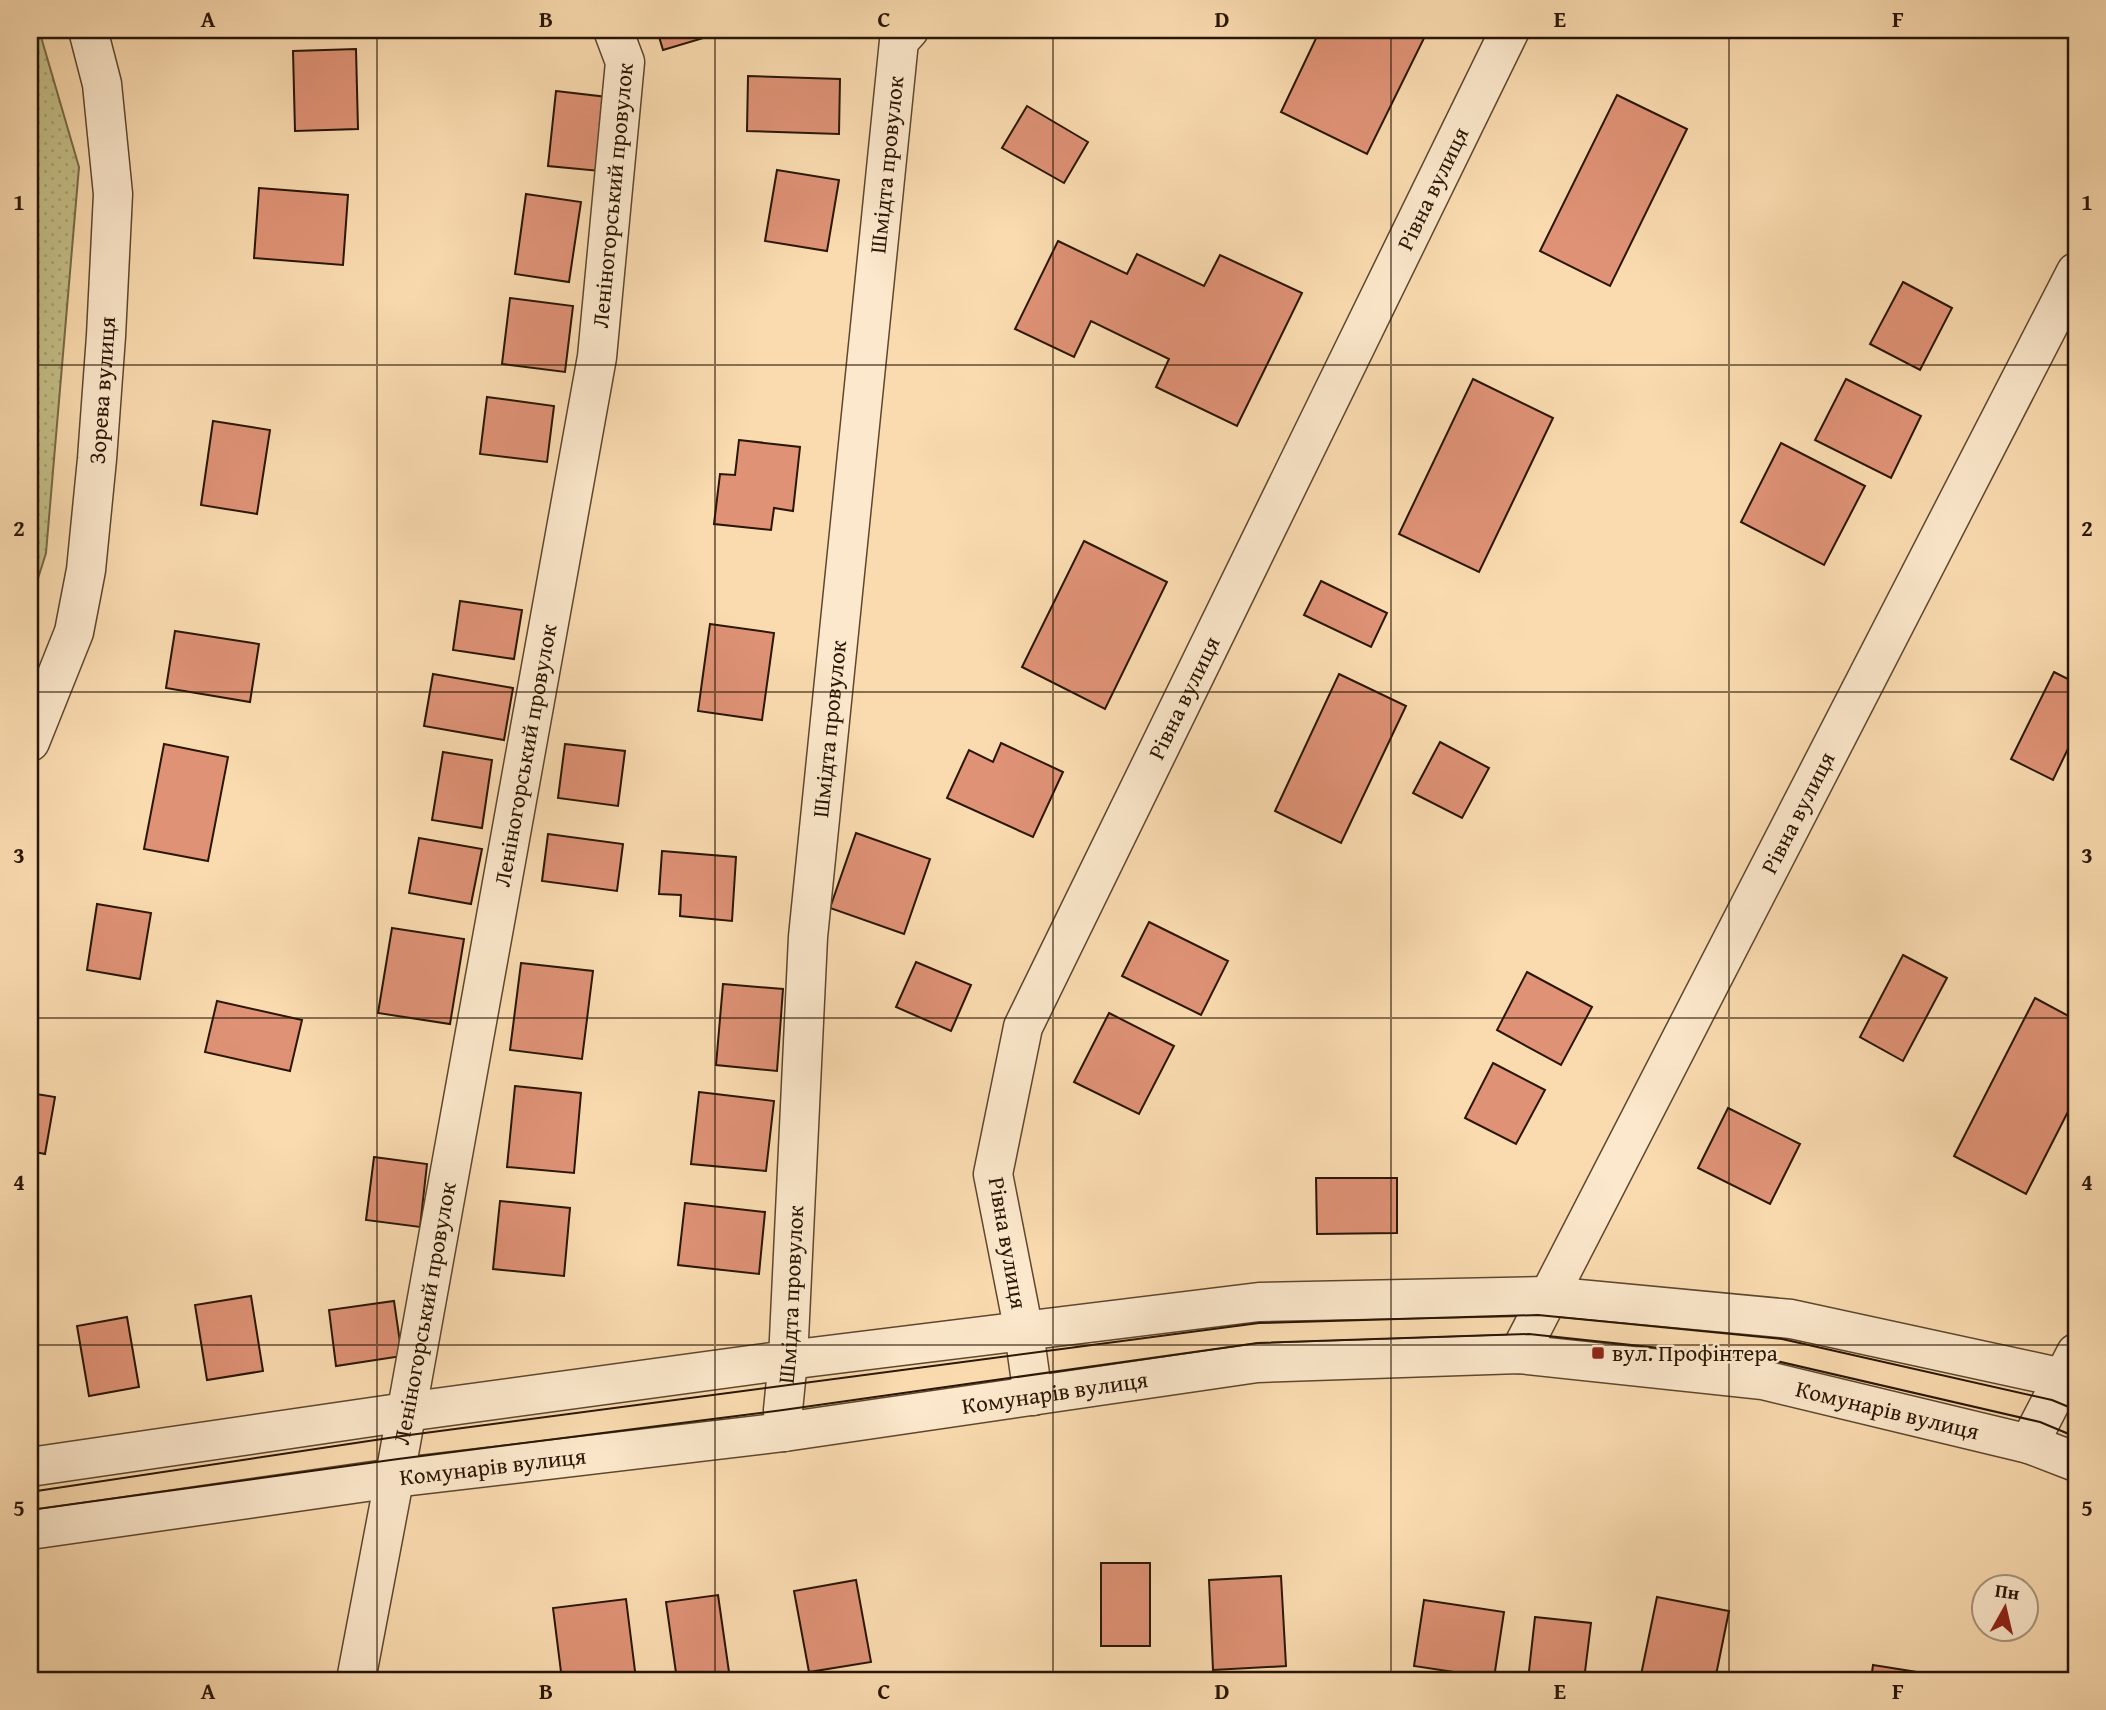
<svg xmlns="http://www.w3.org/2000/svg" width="2106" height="1710" viewBox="0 0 2106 1710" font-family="'Gentium Book Plus',serif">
<defs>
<pattern id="park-dots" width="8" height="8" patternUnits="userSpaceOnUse" patternTransform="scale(1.75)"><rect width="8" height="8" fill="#c4be87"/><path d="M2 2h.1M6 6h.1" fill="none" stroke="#a8a373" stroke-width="1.8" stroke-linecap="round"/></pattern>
</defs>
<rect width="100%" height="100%" fill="#fadbb0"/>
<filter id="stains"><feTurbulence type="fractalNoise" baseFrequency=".00286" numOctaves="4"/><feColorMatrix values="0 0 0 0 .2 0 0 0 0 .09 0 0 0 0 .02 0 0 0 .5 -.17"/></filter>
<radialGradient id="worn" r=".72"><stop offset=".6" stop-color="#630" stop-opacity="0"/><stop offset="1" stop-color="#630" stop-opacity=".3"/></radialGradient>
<polygon fill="url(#park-dots)" stroke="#766a45" stroke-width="2" points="30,30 39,30 79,167 46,553 30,604"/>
<g fill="#df9276" stroke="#291603" stroke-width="2">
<polygon points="657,30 715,30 717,34 663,50"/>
<polygon points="1320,30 1428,30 1367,154 1281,112"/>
<polygon points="356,49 358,129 295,131 293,51"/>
<polygon points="748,76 840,79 839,134 747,131"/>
<polygon points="556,91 607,97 600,171 548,166"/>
<polygon points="1617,95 1687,129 1610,286 1540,251"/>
<polygon points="1027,106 1088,142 1064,183 1002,148"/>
<polygon points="777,170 839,180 827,251 765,241"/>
<polygon points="259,188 348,195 343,265 254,258"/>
<polygon points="526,194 581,202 569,282 515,274"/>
<polygon points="1058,241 1127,274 1137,254 1204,286 1220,255 1302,293 1237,426 1156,387 1169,359 1091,321 1074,357 1015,329"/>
<polygon points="1903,282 1952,308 1920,370 1870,344"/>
<polygon points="510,298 573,306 565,372 502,364"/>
<polygon points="1473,379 1553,418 1479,572 1399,534"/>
<polygon points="1846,379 1921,416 1891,478 1815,440"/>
<polygon points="487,397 554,406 547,462 480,454"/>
<polygon points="213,421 270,430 257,514 201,505"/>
<polygon points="739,440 800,447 793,511 774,508 771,530 714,524 720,474 735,475"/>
<polygon points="1781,443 1865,486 1824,565 1741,522"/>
<polygon points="1084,541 1167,582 1105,709 1022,667"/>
<polygon points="1321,581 1387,613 1371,647 1304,615"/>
<polygon points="460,601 522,610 514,659 453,650"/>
<polygon points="710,624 774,633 762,720 698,711"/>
<polygon points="175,631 259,644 250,702 166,688"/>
<polygon points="2054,672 2076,683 2076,732 2053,780 2011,759"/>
<polygon points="433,674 513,688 504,740 424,726"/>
<polygon points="1339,674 1406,706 1341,843 1275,811"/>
<polygon points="1440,742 1489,768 1462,818 1413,793"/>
<polygon points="1001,743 1063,772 1033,837 947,798 969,750 993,762"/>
<polygon points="164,744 228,757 208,861 144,849"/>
<polygon points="565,744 625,751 618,806 558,798"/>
<polygon points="443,752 492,760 482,828 432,820"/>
<polygon points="856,833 930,859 904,934 830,908"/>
<polygon points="548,834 623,844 617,891 542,881"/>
<polygon points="419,838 482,849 471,904 409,893"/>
<polygon points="662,851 736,857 732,921 680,916 681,895 659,894"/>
<polygon points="97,904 151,913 140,979 87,970"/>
<polygon points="1149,922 1228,961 1201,1015 1122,976"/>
<polygon points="392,928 464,939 450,1024 378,1013"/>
<polygon points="1903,955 1947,978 1903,1061 1860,1037"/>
<polygon points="916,962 971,985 951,1031 896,1007"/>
<polygon points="521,963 593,971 582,1059 510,1050"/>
<polygon points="1527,972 1592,1007 1561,1065 1497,1030"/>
<polygon points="723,984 783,989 777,1071 716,1065"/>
<polygon points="2035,998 2076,1020 2076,1096 2026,1194 1954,1156"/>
<polygon points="217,1001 302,1020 290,1071 205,1052"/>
<polygon points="1109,1013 1174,1046 1139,1114 1074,1082"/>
<polygon points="1493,1063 1545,1090 1516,1144 1465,1118"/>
<polygon points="515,1086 581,1093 574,1173 507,1167"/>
<polygon points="699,1092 774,1101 766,1171 691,1164"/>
<polygon points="30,1093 55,1097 45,1154 30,1151"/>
<polygon points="1728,1108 1800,1144 1770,1204 1698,1168"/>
<polygon points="374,1157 427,1164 420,1227 366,1220"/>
<polygon points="1316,1178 1397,1178 1397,1233 1317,1234"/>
<polygon points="500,1201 570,1208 564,1276 493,1269"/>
<polygon points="685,1203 765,1212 759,1274 678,1265"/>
<polygon points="251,1296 263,1371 207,1380 195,1305"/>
<polygon points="394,1301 402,1356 336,1366 329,1310"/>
<polygon points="127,1317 139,1387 89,1396 77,1326"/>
<rect x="1101" y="1563" width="49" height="83"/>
<polygon points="1281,1576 1286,1666 1213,1670 1209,1580"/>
<polygon points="856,1580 871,1662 809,1672 794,1591"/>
<polygon points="718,1595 730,1679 677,1680 666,1602"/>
<polygon points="1657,1597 1729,1611 1715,1680 1667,1680 1641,1675"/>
<polygon points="626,1599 636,1679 562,1680 553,1608"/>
<polygon points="1424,1600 1504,1612 1494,1678 1414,1666"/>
<polygon points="1535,1617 1591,1623 1584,1680 1528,1680"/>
<polygon points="1873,1665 1943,1676 1943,1680 1871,1680"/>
</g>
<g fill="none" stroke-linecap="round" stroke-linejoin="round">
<defs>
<g id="minor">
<path id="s1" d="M1519,1354l557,-1082"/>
<path id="s2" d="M1033,1396l-9,-64 -31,-158 30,-147 487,-997"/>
<path id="s3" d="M784,1432l-1,-22 5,-50 20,-423 91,-896 10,-11"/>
<polyline points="2029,1444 2076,1353"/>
<path id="s4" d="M356,1680l42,-221 199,-1102 28,-295 -12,-32"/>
</g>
<g id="tertiary">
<path id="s5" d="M30,742l44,-110 12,-62 11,-111 9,-123 7,-142 -11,-110 -14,-54"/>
<polyline points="30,1467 406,1412 788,1360 1259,1302 1547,1296 1791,1319 2063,1378 2076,1384"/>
<path id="s6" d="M30,1530l364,-52 390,-46 473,-69 262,-9 244,26 266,64 47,18"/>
</g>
</defs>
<use href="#minor" stroke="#5d472e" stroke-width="41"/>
<use href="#tertiary" stroke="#5d472e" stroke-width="41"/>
<polyline stroke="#291603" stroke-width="4.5" stroke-dasharray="5 3.5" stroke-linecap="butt" points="30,36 49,31"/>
<use href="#minor" stroke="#fce8cc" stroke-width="38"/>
<use href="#tertiary" stroke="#fce8cc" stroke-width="38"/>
<g stroke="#291603" stroke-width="2">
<polyline points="30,1492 402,1436 1259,1323 1538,1315 1782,1339 2052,1400 2076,1410"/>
<polyline points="30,1510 398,1459 783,1410 1258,1343 1529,1334 1772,1360 2040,1422 2076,1437"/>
</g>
</g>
<path fill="none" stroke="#291603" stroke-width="2" stroke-opacity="0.55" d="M377,30v1650M715,30v1650M1053,30v1650M1391,30v1650M1729,30v1650M30,365h2046M30,692h2046M30,1018h2046M30,1345h2046"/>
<rect fill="#8f2418" stroke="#fce8cc" stroke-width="2.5" x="1591" y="1346" width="14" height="14" rx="3.5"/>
<g text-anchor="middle" stroke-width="5" stroke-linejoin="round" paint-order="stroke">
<g font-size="23" fill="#291603" stroke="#fce8cc">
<text dy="8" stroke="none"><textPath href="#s3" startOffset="1272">Шмідта провулок</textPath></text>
<text dy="8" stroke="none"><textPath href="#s2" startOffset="1309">Рівна вулиця</textPath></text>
<text dy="8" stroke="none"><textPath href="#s4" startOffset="1507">Леніногорський провулок</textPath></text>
<text dy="8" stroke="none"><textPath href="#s5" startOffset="362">Зорева вулиця</textPath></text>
<text dy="8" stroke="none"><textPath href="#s2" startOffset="742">Рівна вулиця</textPath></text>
<text dy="8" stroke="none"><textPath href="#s3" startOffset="705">Шмідта провулок</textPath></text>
<text dy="8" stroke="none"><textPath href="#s4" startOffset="940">Леніногорський провулок</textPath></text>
<text dy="8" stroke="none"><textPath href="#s1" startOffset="609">Рівна вулиця</textPath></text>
<text transform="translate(1008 1243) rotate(80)" y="8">Рівна вулиця</text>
<text dy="8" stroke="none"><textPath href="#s3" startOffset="138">Шмідта провулок</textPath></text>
<text dy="8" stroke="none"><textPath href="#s4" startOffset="373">Леніногорський провулок</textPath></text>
<text dy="8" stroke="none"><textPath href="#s6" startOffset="1034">Комунарів вулиця</textPath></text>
<text dy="8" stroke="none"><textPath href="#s6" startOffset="1874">Комунарів вулиця</textPath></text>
<text dy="8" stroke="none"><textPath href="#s6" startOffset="467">Комунарів вулиця</textPath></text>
</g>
<g font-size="23" fill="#291603" stroke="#fce8cc" text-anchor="start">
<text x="1612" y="1361">вул. Профінтера</text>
</g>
</g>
<rect width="2106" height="1710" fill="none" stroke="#fadbb0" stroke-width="77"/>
<g transform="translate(2005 1608) rotate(8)"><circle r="33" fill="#fce8cc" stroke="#a8947c" stroke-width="2"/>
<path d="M0-5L12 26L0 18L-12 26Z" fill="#8f2418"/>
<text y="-10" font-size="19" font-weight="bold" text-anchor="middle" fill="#291603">Пн</text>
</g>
<rect x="38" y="38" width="2030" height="1634" fill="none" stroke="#291603" stroke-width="2.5"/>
<g font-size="23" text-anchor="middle" font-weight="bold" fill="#291603">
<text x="208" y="27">A</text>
<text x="546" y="27">B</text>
<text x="884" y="27">C</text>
<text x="1222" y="27">D</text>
<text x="1560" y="27">E</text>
<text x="1898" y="27">F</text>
<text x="19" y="210">1</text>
<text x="2087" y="210">1</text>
<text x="19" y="536">2</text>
<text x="2087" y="536">2</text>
<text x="19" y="863">3</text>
<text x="2087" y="863">3</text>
<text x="19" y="1190">4</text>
<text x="2087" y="1190">4</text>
<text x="19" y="1516">5</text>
<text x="2087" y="1516">5</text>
<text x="208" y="1699">A</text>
<text x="546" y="1699">B</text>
<text x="884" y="1699">C</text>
<text x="1222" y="1699">D</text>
<text x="1560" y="1699">E</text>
<text x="1898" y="1699">F</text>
</g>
<rect width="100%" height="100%" filter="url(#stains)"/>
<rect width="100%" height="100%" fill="url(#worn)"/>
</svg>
